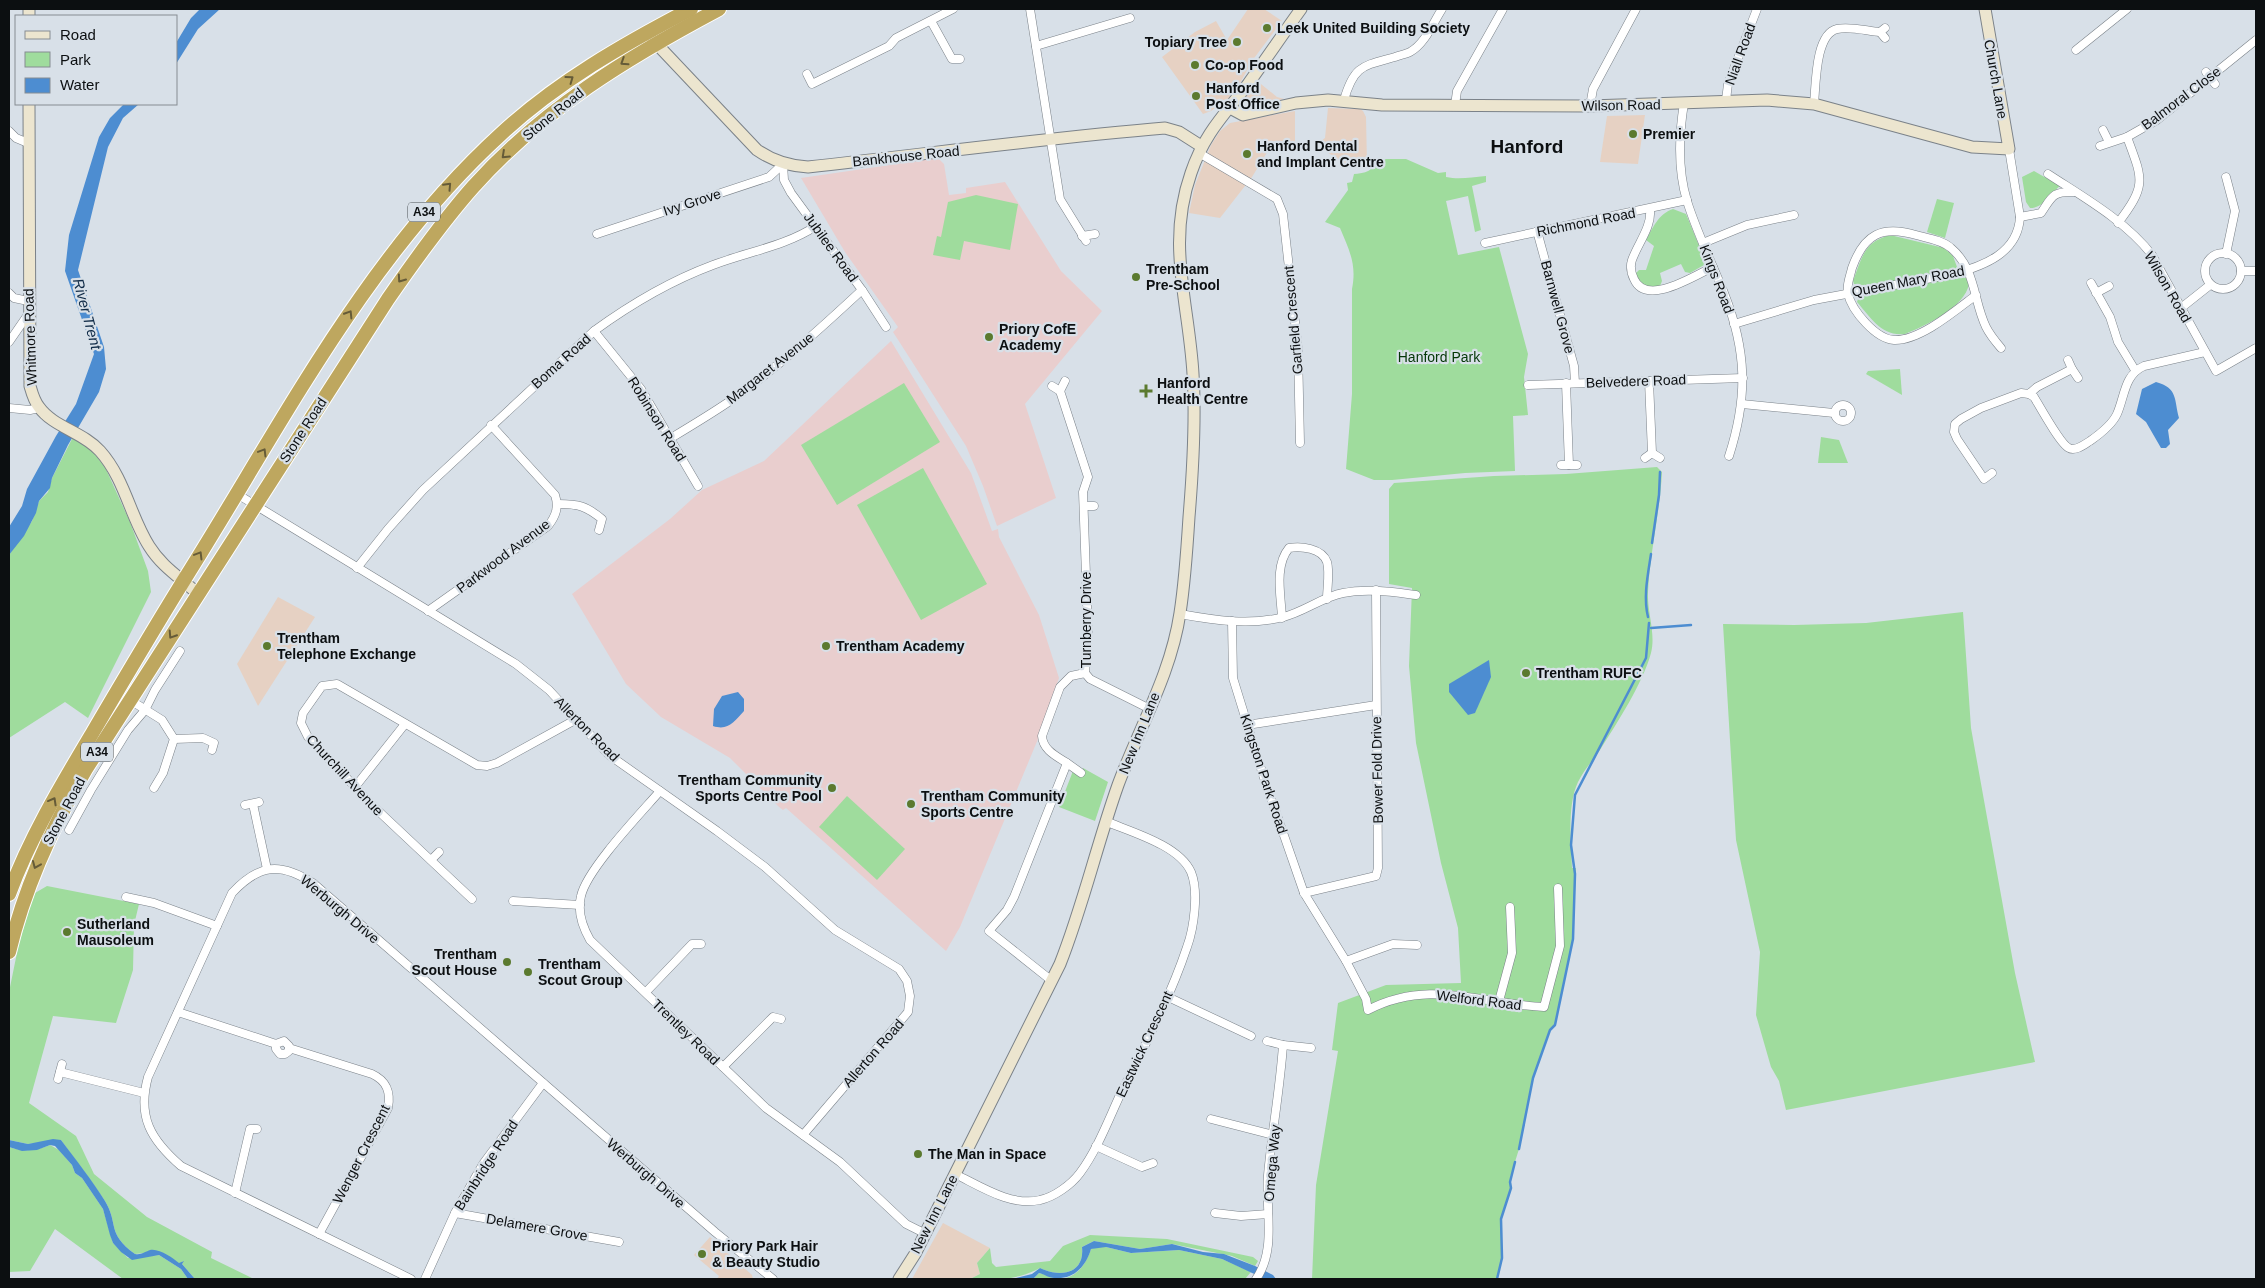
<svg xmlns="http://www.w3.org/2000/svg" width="2265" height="1288" viewBox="0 0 2265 1288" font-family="Helvetica,sans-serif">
<rect width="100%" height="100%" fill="#d8e0e8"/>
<g fill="#e6d1c3">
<polygon points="1248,9 1264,9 1282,21 1252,61 1239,85 1228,99 1211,111 1203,114 1162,57 1195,32 1216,21 1227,40"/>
<polygon points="1256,80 1277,97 1284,99 1253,106 1247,104 1244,99 1245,94"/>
<polygon points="1328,108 1360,109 1363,111 1366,117 1367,165 1350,167 1316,145 1325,138"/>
<polygon points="1295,111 1295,144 1274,141 1252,177 1220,218 1189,213 1195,185 1211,145 1220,131 1230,123"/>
<polygon points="1645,115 1638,164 1600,162 1607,116"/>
<polygon points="278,597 315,617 258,706 237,664"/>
<polygon points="943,1223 990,1248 977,1263 980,1274 970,1279 912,1279"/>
<polygon points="710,1237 752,1275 753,1279 717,1279 719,1276 694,1255"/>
</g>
<g fill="#e9cece">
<polygon points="938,158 944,164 949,195 966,193 966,188 1005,182 1061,271 1102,311 1025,404 1056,498 997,526 983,486 966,446 893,332 898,327 845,252 801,178"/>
<polygon points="891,341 971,473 992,531 998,529 999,537 1039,615 1059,678 1038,739 960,927 946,951 786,808 783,810 779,807 730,758 661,717 626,684 572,594 670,519 702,490 764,461"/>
</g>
<g fill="#9fdc9d">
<path d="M1386,159h20l32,14 8,-1v5c14,3 25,0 40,-1v6l-14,4 9,44 -6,2 -7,-36 -22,5 12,54 41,-8 29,107 -4,23 4,38 -15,1 2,55 -50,2 -73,7h-18l-28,-11 6,-75v-105c5,-25 -3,-39 -12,-61l-15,-6 23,-32 -1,-7 5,-1 2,-8c20,-1 16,-8 32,-15z"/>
<path d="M2034,171l26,15c-9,7 -18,23 -30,22l-4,-6 -4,-25z"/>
<polygon points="976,195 1018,204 1010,250 964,241 960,260 933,255 937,236 941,237 948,202"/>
<polygon points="1937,199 1954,203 1945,238 1927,232"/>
<path d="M1673,209l13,5 19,46 -1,5 -14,8 -5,-1 -4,-8 -21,9 2,8 -2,5h-16l-7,-8 -1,-5 3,-3h7l8,-24 -8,-6c7,-12 12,-26 27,-31z"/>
<path d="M1890,235l54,13 9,8 4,11 -2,3 -27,6 -67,10 -7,-2 -1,-3c9,-24 11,-39 37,-46z"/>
<path d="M1960,277l6,1 3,6c-4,23 -44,42 -64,50 -23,3 -34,-16 -48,-32l3,-9z"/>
<polygon points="1900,369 1902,395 1866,374 1868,371"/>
<polygon points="904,383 940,442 837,505 801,445"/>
<polygon points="73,437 93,452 105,467 130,522 148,571 151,592 88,718 65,702 9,738 9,555 32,521 39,501 48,492 52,478"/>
<polygon points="1821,437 1839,440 1848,463 1818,463"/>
<path d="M1657,467l5,5c-2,40 -12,80 -14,120 -1,20 8,42 3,61 -8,30 -34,70 -51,97 -7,10 -16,20 -22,32 -11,23 -7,60 -6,86h4l-3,71 -18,86 -5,5 -17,48 -14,71 -9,29 1,10 -10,31 1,39 -5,21h-185l4,-94 22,-134 -6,-1 6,-47 48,-18 75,-2 -3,-55 -17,-65 -25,-120 -7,-77 3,-78 -23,-4v-95l5,-6 100,-7 72,-2z"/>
<polygon points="923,468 987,584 921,620 857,505"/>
<polygon points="1963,612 1971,728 2015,973 2035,1062 1786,1110 1779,1081 1771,1067 1756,1015 1760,952 1736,840 1723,624 1794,625 1866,623"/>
<polygon points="1083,768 1108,782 1095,821 1059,807 1073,771 1080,775"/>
<polygon points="847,796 905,849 877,880 819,827"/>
<path d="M47,886l92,18 -5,21 -1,45 -17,53 -63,-7 -24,87 47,33 18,38 53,43 65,35 -1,6 43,21h-59l-13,-15 1,-3 -3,3 -29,-14 -6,3 -10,1c-29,-21 -16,-30 -30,-53 -14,-21 -29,-40 -44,-61l-33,4 -19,-4v-148l10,-49 12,-39 4,-11z"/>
<path d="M50,1145l9,5 13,15 3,8 7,5 11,16 10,15 10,34 15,15 31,-3 22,14 7,10h-65l-68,-50 -25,42 -21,1v-125c16,5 26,4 41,-2z"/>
<path d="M1090,1235l77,4 86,18 5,4 -3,5 -23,-10 -60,-12 -32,5 -46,-8 -12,6c3,27 -22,31 -42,21 -25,13 -42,11 -70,11l10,-5 -3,-11 13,-15 2,15 4,4 54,-6 13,-15z"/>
<path d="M1097,1247h9l25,6 48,-3 43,9 29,13 -6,7h-212l6,-6c5,1 10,4 15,5 20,4 32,-13 37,-29z"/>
</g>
<g fill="#4d8dd1">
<polygon points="200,9 220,9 198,29 176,64 176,43 191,18"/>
<polygon points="124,104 139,104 123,118 108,147 78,270 104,347 106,369 99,392 68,445 52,478 50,488 39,501 36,513 24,536 9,555 9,527 22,506 27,489 56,436 76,404 94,354 65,271 69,235 99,137 110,118"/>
<path d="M2156,382c22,6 18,17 23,36l-11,12 2,14 -4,4h-5l-15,-26 -10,-8 6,-25z"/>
<polygon points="1489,660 1491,677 1475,713 1468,715 1449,692 1449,684"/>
<path d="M738,692l6,7v12c-10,11 -16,20 -31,15l1,-17 8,-13z"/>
<path d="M53,1139l8,1c15,20 31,40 44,61 14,23 1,32 30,53 7,1 9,-2 15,-4 9,-2 23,8 29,13l5,-2 -2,3 13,15h-7l-7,-10 -22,-14 -27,5 -11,-8 -8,-9 -3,-8 -7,-26 -21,-31 -7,-5 -3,-8 -17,-19 -5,-1 -13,5 -15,1 -13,-4v-7l19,4z"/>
<path d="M1094,1241l46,8 32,-5 31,8 21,2 31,12 18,9 3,4h-11l-43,-20 -43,-9 -48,3 -25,-6 -15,2c-5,17 -17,31 -37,29 -5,0 -10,-4 -15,-5l-6,6h-21l20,-5 8,-6c20,10 45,6 42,-21z"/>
</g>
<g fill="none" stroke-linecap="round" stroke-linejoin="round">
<g stroke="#4d8dd1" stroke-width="2.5">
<polyline points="1652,543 1659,495 1660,472"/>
<path d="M1648,617c-5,-20 0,-43 3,-63"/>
<polyline points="1651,628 1691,625"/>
<polyline points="1519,1149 1533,1078 1550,1030 1555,1025 1573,939 1575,874 1571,845 1575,795 1646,658 1649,623"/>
<polyline points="1497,1279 1502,1258 1501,1219 1511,1188 1510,1182 1515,1162"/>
</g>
<defs>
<g id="street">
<polyline points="1030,9 1060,199 1086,241"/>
<polyline points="931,21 952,59 960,59"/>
<polyline points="1885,38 1880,32 1885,28"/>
<polyline points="1036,46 1130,18"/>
<polyline points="2076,50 2127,9"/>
<polyline points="2206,72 2215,84"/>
<polyline points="807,74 812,84 889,46 896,38 953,9"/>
<path d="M1344,100c10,-35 19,-34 51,-43 5,-2 11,-3 15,-5 15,-8 23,-29 32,-43"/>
<polyline points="1726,100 1728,84 1757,9"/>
<path d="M1684,103c-5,31 -6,68 3,98 10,32 25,62 37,92 23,58 24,104 5,163"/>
<path d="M1814,104c2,-19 1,-70 23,-75 13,-3 30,2 43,3"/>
<polyline points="1455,105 1457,91 1503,9"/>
<polyline points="1590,106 1593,89 1636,9"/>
<polyline points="2103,130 2109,142"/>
<polyline points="9,131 16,138 28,143"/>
<polyline points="2100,146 2127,137 2157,120 2256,40"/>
<polyline points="1199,153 1277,199 1283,214 1298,349 1300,443"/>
<polyline points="783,164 784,180 791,193 862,290 886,327"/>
<path d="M2048,174c35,23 78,47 104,81l64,116 40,-23"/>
<path d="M1650,209c2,18 -12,34 -18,51 -2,6 -1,13 2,19 12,28 60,-3 79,-12"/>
<path d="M2020,217l21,-4c11,-16 11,-22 33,-21"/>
<path d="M2118,223c29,-38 25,-43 9,-86"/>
<polyline points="1537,231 1574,366 1575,383"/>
<polyline points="597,234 769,177 783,164"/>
<polyline points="1082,236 1095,234"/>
<polyline points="1485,243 1687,200"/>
<polyline points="1703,243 1747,225 1794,215"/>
<circle cx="2223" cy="271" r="18"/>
<polyline points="2226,254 2235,211 2226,177"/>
<polyline points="2241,271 2256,271"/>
<polyline points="2091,283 2110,317 2118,342 2135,370"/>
<polyline points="9,293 14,298 28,301"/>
<polyline points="2096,293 2109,286"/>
<path d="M1976,295c-20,15 -56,46 -82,45 -18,-1 -42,-29 -46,-46 -2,-9 2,-17 4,-26 12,-34 30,-43 64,-33 11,3 26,5 35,13 25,21 22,52 35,79 4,8 9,14 15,21"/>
<polyline points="2181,308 2210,285"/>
<path d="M1734,324l80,-24 139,-26c31,-8 65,-21 67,-57l-11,-68"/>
<polyline points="594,331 641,389 698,486"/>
<polyline points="9,342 29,313"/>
<polyline points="2072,369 2078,378"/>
<polyline points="1649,381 1652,453"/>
<polyline points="1566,383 1569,465"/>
<polyline points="1528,385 1743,378"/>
<polyline points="1052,386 1060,391 1088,477 1083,492 1088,631 1085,673 1090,679 1150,709"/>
<polyline points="1060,391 1065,381"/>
<path d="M2029,394l5,3c6,10 27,48 35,51 6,4 16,-4 21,-7 10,-7 22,-16 27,-27 8,-18 7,-39 27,-48l61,-14"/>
<polyline points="1742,404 1834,413"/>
<circle cx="1843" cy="413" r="8"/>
<polyline points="9,408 30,410 39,408"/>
<path d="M671,438c20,-12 40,-24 59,-37 47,-33 90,-72 132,-111"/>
<polyline points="1645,458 1652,453 1660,458"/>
<polyline points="1561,465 1577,465"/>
<polyline points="1992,473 1984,479 1957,439 1954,432 1955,424 1961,419 1981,408 2021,393 2029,394 2037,387 2072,369 2068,360"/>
<polyline points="237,494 516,664 549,690 609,755 717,831 765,867 835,930 899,969 907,981 910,996 908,1012 803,1135"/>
<path d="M558,504c21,0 28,2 44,15l-3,11"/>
<polyline points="1084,506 1094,506"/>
<path d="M357,568l31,-39 35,-39 171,-159c37,-27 76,-50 119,-66 34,-13 73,-19 103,-39"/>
<path d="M428,611l120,-85c8,-10 11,-19 7,-31l-64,-70"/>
<path d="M1180,614c33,6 70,12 103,3 21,-5 39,-20 60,-24 24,-5 49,-1 73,2"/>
<path d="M1282,618c-1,-22 -8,-52 7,-70 12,-2 33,0 38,14 3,10 0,26 0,37"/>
<path d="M1232,621l1,57 30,97 41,118 42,68 20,38 2,11c61,-32 113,-6 176,-3l16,-61 -2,-58"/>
<polyline points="130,700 162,720 174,739 163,773 154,788"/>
<polyline points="1247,725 1376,705"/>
<polyline points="174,739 203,738 214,743 212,750"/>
<polyline points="1067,763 1081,773"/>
<polyline points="355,787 405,724"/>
<path d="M660,791c-19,22 -73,78 -79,105 -4,16 1,30 9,44l176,168 74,54 66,62 18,9"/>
<polyline points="253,804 267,869"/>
<polyline points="245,805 259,802"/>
<polyline points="69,830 91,790 128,730 145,710 155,690 180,651"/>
<polyline points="431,860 439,852"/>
<polyline points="1304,893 1376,876 1378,868 1376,590"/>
<polyline points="126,897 154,903 217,926"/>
<polyline points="472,899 373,806 308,737 301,723 303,713 322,686 337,684 477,765 487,766 497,763 575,720"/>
<polyline points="513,901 580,905"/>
<polyline points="1346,961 1393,944 1417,945"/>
<path d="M1052,981l-63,-50 18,-21 7,-13 53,-134c-11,-7 -24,-13 -25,-27l18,-49 11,-11 14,-3"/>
<polyline points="646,992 692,944 701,944"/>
<polyline points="1168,997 1251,1036"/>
<polyline points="1499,1001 1512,953 1510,907"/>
<polyline points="178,1012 276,1044 284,1041 289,1046 289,1051 285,1054 280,1054 276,1049 276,1044"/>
<polyline points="1267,1041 1283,1045 1311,1048"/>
<path d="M289,1048l83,26c15,7 19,18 16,34l-69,126"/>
<polyline points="723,1067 773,1017 781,1019"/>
<polyline points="60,1072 144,1093"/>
<polyline points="58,1079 62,1064"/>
<polyline points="1211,1119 1273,1135"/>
<polyline points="1096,1146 1142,1167 1153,1163"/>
<path d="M955,1174c25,12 56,33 85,26 14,-3 31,-15 40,-27 17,-23 28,-52 40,-78 24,-48 50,-97 67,-148 7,-19 12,-56 4,-75 -12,-27 -60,-40 -86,-51"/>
<polyline points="235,1193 250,1129 257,1129"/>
<polyline points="455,1213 619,1242"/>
<polyline points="1215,1213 1241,1216 1268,1214"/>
<path d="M411,1279l-230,-113c-30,-26 -44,-49 -33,-89l84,-184c27,-29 48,-31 81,-10l402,349 58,47"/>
<polyline points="425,1279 455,1213 483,1164 543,1083"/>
<path d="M1256,1279c21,-29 9,-70 12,-104 4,-44 12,-86 15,-130"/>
</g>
<g id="secondary">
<polyline points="29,16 29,9"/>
<path d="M652,39l105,111c16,11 31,16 51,17 119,-13 238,-29 357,-39l14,4 22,14"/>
<path d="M29,104l1,282c2,7 4,15 9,21 14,20 44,25 61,44 25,28 30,65 49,95 13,21 32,32 49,48"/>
<polyline points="1230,108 1243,115 1296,103 1328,100 1382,105 1590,106 1767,100 1814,104 1972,147 2009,149 1985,9"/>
<path d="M899,1279l16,-25 145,-290c23,-58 37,-120 58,-179 21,-57 53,-111 62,-172 5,-32 7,-64 9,-96 4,-48 7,-95 4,-143 -4,-71 -27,-130 -2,-201 13,-39 33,-58 57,-89 18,-25 35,-50 53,-75"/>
</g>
<g id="highway">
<path d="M9,894c21,-57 53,-110 84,-162 30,-51 60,-102 91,-152 97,-154 181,-322 317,-446 56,-52 123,-90 190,-125"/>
<path d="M9,952c16,-66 43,-125 77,-183l302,-470c27,-39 54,-77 85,-112 71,-79 154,-129 246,-178"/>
</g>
</defs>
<use href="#street" stroke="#7b8289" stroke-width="9"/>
<use href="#secondary" stroke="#7b8289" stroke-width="13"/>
<use href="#highway" stroke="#fff" stroke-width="16"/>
<use href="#street" stroke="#fff" stroke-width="8"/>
<use href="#secondary" stroke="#ece5cf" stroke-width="11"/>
<use href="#highway" stroke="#bea75f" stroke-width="14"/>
</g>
<defs><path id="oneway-chevron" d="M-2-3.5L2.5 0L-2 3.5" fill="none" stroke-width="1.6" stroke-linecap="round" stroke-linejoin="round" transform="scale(1.25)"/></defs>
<g stroke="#655b38">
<use href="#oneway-chevron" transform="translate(624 62) rotate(147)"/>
<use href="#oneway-chevron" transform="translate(570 79) rotate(-36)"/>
<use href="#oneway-chevron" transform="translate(505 155) rotate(137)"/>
<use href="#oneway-chevron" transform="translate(448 186) rotate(-47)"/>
<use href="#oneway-chevron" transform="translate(401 279) rotate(125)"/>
<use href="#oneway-chevron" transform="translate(349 314) rotate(-58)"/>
<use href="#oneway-chevron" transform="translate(263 452) rotate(-59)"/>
<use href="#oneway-chevron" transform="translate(199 555) rotate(-59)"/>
<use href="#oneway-chevron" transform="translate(172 635) rotate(123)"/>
<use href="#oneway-chevron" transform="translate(53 801) rotate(-61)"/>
<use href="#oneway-chevron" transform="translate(36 865) rotate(113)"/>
</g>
<g fill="#5b7a2f" stroke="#d8e0e8" stroke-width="2">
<circle cx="1267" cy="28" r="5"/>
<circle cx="1237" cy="42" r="5"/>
<circle cx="1195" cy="65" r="5"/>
<circle cx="1196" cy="96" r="5"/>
<circle cx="1633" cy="134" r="5"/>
<circle cx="1247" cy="154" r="5"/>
<circle cx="1136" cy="277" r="5"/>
<circle cx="989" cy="337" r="5"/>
<path d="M1143.5 383.5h5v5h5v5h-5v5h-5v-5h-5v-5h5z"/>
<circle cx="267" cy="646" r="5"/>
<circle cx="826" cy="646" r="5"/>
<circle cx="1526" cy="673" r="5"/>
<circle cx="832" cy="788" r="5"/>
<circle cx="911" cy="804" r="5"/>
<circle cx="67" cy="932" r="5"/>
<circle cx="507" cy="962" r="5"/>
<circle cx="528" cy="972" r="5"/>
<circle cx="918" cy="1154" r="5"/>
<circle cx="702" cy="1254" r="5"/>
</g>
<g text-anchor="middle" stroke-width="4.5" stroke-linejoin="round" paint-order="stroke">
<g fill="#d8e0e8" stroke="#494e52" stroke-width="1">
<rect x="408" y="202.5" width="32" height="19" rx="4"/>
<rect x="81" y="742.5" width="32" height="19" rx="4"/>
</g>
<g font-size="12" font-weight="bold" fill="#0c0f11">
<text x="424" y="216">A34</text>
<text x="97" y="756">A34</text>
</g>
<g font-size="14" font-weight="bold" fill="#0c0f11" stroke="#d8e0e8" text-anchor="start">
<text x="1277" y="33">Leek United Building Society</text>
<text x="1227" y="47" text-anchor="end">Topiary Tree</text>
<text x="1205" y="70">Co-op Food</text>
<text x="1206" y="93">Hanford<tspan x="1206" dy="16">Post Office</tspan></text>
<text x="1643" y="139">Premier</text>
<text x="1257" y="151">Hanford Dental<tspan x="1257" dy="16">and Implant Centre</tspan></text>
<text x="1146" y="274">Trentham<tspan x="1146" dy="16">Pre-School</tspan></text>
<text x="999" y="334">Priory CofE<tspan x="999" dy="16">Academy</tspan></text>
<text x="1157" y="388">Hanford<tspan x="1157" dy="16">Health Centre</tspan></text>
<text x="277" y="643">Trentham<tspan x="277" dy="16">Telephone Exchange</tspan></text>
<text x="836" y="651">Trentham Academy</text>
<text x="1536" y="678">Trentham RUFC</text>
<text x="822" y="785" text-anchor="end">Trentham Community<tspan x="822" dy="16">Sports Centre Pool</tspan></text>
<text x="921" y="801">Trentham Community<tspan x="921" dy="16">Sports Centre</tspan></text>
<text x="77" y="929">Sutherland<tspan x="77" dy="16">Mausoleum</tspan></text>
<text x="497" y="959" text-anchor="end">Trentham<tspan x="497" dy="16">Scout House</tspan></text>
<text x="538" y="969">Trentham<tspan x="538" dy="16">Scout Group</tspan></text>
<text x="928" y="1159">The Man in Space</text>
<text x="712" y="1251">Priory Park Hair<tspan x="712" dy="16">&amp; Beauty Studio</tspan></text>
</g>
<g font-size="14" fill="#0c0f11" stroke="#d8e0e8">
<text transform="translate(1740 54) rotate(-70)" y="5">Niall Road</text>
<text transform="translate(1996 79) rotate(80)" y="5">Church Lane</text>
<text transform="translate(2181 98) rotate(-37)" y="5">Balmoral Close</text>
<text transform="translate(1621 105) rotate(-1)" y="5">Wilson Road</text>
<text transform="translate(553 114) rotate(-39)" y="5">Stone Road</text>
<text transform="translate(906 156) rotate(-6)" y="5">Bankhouse Road</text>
<text transform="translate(692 202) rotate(-18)" y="5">Ivy Grove</text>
<text transform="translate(1586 222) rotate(-11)" y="5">Richmond Road</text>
<text transform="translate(831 247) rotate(54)" y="5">Jubilee Road</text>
<text transform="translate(1717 279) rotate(69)" y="5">Kings Road</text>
<text transform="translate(1908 281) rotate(-11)" y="5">Queen Mary Road</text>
<text transform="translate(2168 287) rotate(60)" y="5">Wilson Road</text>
<text transform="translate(1558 307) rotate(75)" y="5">Barnwell Grove</text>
<text transform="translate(1293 320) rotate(-95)" y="5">Garfield Crescent</text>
<text transform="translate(30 337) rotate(-92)" y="5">Whitmore Road</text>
<text transform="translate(561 361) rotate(-42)" y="5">Boma Road</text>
<text transform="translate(770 368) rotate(-38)" y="5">Margaret Avenue</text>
<text transform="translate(1636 381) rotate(-2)" y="5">Belvedere Road</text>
<text transform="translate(657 419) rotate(58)" y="5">Robinson Road</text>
<text transform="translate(303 430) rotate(-57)" y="5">Stone Road</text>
<text transform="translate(503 556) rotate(-37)" y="5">Parkwood Avenue</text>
<text transform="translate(1086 620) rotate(-90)" y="5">Turnberry Drive</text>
<text transform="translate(587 729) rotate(45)" y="5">Allerton Road</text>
<text transform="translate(1139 733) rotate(-68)" y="5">New Inn Lane</text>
<text transform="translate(1377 770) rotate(-91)" y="5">Bower Fold Drive</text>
<text transform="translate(1264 774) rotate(72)" y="5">Kingston Park Road</text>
<text transform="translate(345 775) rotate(47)" y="5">Churchill Avenue</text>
<text transform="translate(64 811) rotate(-62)" y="5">Stone Road</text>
<text transform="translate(340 909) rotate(40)" y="5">Werburgh Drive</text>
<text transform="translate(1479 1000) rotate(7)" y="5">Welford Road</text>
<text transform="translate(686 1032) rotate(44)" y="5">Trentley Road</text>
<text transform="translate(1144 1044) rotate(-65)" y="5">Eastwick Crescent</text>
<text transform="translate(873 1053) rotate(-49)" y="5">Allerton Road</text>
<text transform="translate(361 1154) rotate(-63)" y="5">Wenger Crescent</text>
<text transform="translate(1272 1163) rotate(-85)" y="5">Omega Way</text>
<text transform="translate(486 1165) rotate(-57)" y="5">Bainbridge Road</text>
<text transform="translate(646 1173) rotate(41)" y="5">Werburgh Drive</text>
<text transform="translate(934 1214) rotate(-63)" y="5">New Inn Lane</text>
<text transform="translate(537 1227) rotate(10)" y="5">Delamere Grove</text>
</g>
<g font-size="14" fill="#043707" stroke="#d8e0e8">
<text x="1439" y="362">Hanford Park</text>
</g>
<g font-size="15" font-style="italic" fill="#102b47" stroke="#d8e0e8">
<text transform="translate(87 314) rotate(75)" y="5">River Trent</text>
</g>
<g font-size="19" font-weight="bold" fill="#0c0f11" stroke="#d8e0e8">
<text x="1527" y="153">Hanford</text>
</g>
</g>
<rect width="2265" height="1288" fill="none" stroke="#0c0f11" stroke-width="20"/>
<rect x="15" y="15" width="162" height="90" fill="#d8e0e8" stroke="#868c92"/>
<rect x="25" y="31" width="25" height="8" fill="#ece5cf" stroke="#868c92"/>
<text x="60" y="40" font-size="15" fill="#0c0f11">Road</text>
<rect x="25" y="52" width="25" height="15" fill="#9fdc9d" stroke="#868c92"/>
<text x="60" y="65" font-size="15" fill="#0c0f11">Park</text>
<rect x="25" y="78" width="25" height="15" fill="#4d8dd1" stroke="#868c92"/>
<text x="60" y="90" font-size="15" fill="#0c0f11">Water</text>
</svg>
